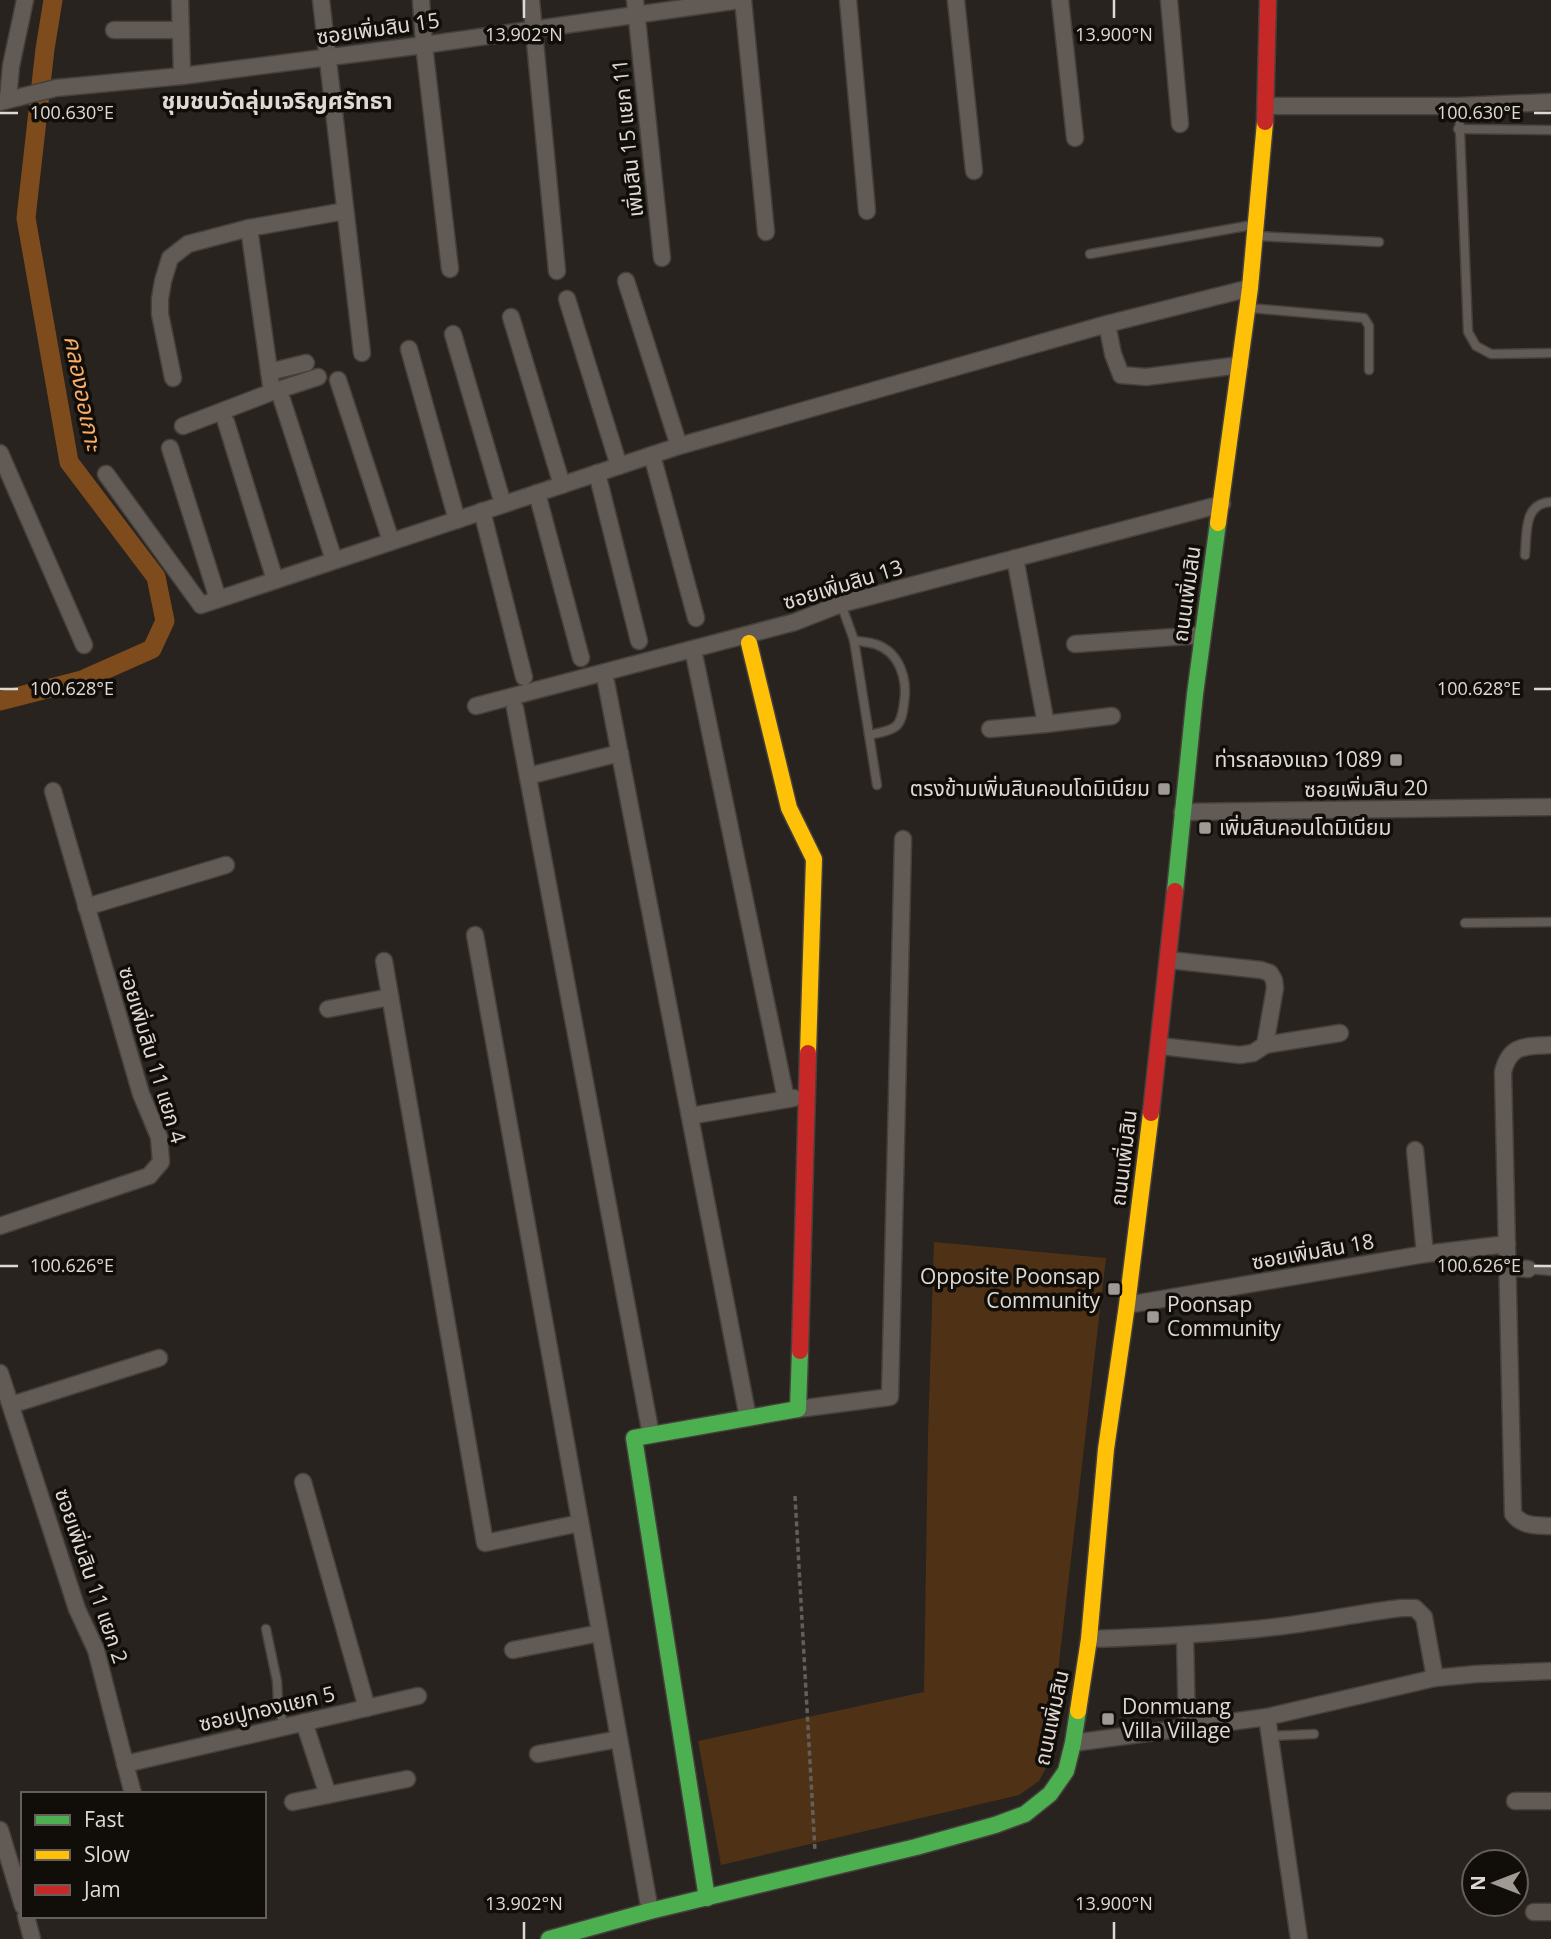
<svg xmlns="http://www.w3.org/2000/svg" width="1551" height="1939" viewBox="0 0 1551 1939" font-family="'Open Sans','Noto Sans Thai',sans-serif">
<rect width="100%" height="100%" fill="#28231e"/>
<polygon fill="#4f3215" points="934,1242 1106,1258 1047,1766 1039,1781 1019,1795 721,1865 698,1741 924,1692 928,1436"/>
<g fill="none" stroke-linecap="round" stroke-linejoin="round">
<polyline stroke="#7e4c1c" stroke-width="19" points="0,701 82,680 152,649 165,621 156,577 69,462 26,218 45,49 53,0"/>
<defs>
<g id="lane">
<polyline points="1459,106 1468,332 1476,346 1491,354 1551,353"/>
<polyline points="1458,129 1551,130"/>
<polyline points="1257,236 1379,242"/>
<polyline points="1090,254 1252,225"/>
<polyline points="1250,308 1364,318 1369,326 1369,370"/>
<path d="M1525,555c2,-21 -2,-52 26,-53"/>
<polyline points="841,604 854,640 877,785"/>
<path d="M854,640c7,2 15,2 21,4 25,8 33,36 29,59 -1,8 -2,19 -9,24 -7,5 -18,6 -26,8"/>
<polyline points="1465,923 1551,922"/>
<polyline points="1528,1269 1551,1271"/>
<polyline points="266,1629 277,1681 278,1701 284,1727"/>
<polyline points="1270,1736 1314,1734"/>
</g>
<g id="street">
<polyline points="180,0 182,76"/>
<polyline points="321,0 362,353"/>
<polyline points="421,0 424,45 450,269"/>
<polyline points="531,0 557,271"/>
<polyline points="635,0 662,258"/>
<polyline points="743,0 766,232"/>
<polyline points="848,0 867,211"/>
<polyline points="956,0 974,171"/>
<polyline points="1060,0 1075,138"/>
<polyline points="1169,0 1180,124"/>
<polyline points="114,30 181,30"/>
<polyline points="8,99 11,66 25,0"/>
<polyline points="0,102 56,88 182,76 424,45 740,0"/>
<polyline points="1266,106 1459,106 1551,102"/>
<polyline points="249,228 272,392 318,377"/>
<polyline points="626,281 679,446"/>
<polyline points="567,299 619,466"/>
<polyline points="511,317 562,485"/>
<polyline points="1107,324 1113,354 1121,375 1146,377 1240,365"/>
<polyline points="453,334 503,504"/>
<polyline points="409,349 457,520"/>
<polyline points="269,372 306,363"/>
<polyline points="173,378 160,314 160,299 163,281 170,258 188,244 249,228 345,211"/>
<polyline points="338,380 391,541"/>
<polyline points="282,400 334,560"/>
<polyline points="226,422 275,580"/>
<polyline points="183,426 272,392"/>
<polyline points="170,448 218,599"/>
<polyline points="0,453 84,645"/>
<polyline points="652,455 696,618"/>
<polyline points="597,473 639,641"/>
<polyline points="106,474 201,605 679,446 1107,324 1250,288"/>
<polyline points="537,493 581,658"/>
<polyline points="482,511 524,677"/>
<polyline points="1075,644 1202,635"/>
<polyline points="695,659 786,1099"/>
<polyline points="606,682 748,1418"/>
<polyline points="476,706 795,622 841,604 1222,504"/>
<polyline points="515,708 651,1435"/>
<polyline points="1046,724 1112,716"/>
<polyline points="990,729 1046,724 1015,558"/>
<polyline points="528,776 620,753"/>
<polyline points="1182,812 1551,807"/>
<polyline points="86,907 226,865"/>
<polyline points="475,935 650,1911"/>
<polyline points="384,961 485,1543 580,1523"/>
<polyline points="328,1009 390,997"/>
<polyline points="1265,1045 1340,1033"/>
<path d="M1551,1045c-25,2 -41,-2 -48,27l10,442c10,13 23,11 38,12"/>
<polyline points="1160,1046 1240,1055 1253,1053 1265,1045 1275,988 1274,980 1270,973 1261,970 1169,960"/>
<polyline points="690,1116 794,1098"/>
<polyline points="1415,1150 1425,1254"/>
<polyline points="0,1226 149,1176 161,1162 159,1137 141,1094 53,791"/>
<polyline points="1507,1267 1528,1269"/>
<polyline points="1127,1305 1425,1254 1507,1244"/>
<polyline points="0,1373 77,1609 96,1650 133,1794"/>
<polyline points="11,1405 159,1358"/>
<polyline points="798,1409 890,1397 903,839"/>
<polyline points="303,1482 367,1708"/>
<polyline points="1185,1636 1187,1729"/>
<path d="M1089,1639c65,-2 130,-5 194,-13 39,-5 78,-13 118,-18h14l9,9 11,61"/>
<polyline points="513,1650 600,1633"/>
<polyline points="1267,1717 1299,1939"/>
<polyline points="304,1722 328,1795"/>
<polyline points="1073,1743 1267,1717 1435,1678 1476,1674 1551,1671"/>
<polyline points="538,1754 619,1739"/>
<polyline points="125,1764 418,1696"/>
<polyline points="1515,1801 1551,1801"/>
<polyline points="293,1802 407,1779"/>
<polyline points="0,1830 23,1906"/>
<polyline points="1534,1912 1551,1912"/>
<polyline points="26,1916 32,1939"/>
</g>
<g id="fast">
<polyline points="1175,891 1195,694 1218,523"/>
<polyline points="707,1898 634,1438 798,1409 800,1351"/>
<polyline points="549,1939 650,1911 916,1847 995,1825 1025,1814 1050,1794 1066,1771 1073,1743 1078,1711"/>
</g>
<g id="slow">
<polyline points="1218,523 1250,288 1265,122"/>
<polyline points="749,643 789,808 814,859 808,1053"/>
<polyline points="1078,1711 1089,1639 1106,1449 1127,1305 1151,1113"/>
</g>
<g id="jam">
<polyline points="1265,122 1268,0"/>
<polyline points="1151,1113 1175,891"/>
<polyline points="800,1351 808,1053"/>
</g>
</defs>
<use href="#lane" stroke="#45403c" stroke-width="11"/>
<use href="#street" stroke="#45403c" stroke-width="19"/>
<use href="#fast" stroke="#45403c" stroke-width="19"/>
<use href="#slow" stroke="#45403c" stroke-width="19"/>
<use href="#jam" stroke="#45403c" stroke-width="19"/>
<polyline stroke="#645e59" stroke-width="3.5" stroke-dasharray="5 3.5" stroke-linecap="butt" points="795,1496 815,1851"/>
<use href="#lane" stroke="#625a54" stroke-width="8"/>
<use href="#street" stroke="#625a54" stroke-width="16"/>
<use href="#fast" stroke="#4caf50" stroke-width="16"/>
<use href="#slow" stroke="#ffc107" stroke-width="16"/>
<use href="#jam" stroke="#c62828" stroke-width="16"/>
</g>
<path fill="none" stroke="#e0d9d3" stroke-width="2.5" d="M524,0v18M1114,0v18M0,113h18M1534,113h17M0,689h18M1534,689h17M0,1266h18M1534,1266h17M524,1922v17M1114,1922v17"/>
<g fill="#a09994" stroke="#110d09" stroke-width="2.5">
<rect x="1389" y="753" width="14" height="14" rx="3.5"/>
<rect x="1157" y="782" width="14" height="14" rx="3.5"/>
<rect x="1198" y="821" width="14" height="14" rx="3.5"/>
<rect x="1107" y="1282" width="14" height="14" rx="3.5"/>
<rect x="1146" y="1310" width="14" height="14" rx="3.5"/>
<rect x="1101" y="1712" width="14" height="14" rx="3.5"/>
</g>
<g text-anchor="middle" stroke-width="7" stroke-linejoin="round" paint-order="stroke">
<g font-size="21" fill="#e0d9d3" stroke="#110d09">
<text transform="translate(378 29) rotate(-8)" y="7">ซอยเพิ่มสิน 15</text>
<text transform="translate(628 138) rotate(-96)" y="7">เพิ่มสิน 15 แยก 11</text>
<text transform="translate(843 585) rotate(-17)" y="7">ซอยเพิ่มสิน 13</text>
<text transform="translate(1187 594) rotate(-82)" y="7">ถนนเพิ่มสิน</text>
<text transform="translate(1366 789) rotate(-1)" y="7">ซอยเพิ่มสิน 20</text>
<text transform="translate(152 1055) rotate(73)" y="7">ซอยเพิ่มสิน 11 แยก 4</text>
<text transform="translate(1124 1158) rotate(-83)" y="7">ถนนเพิ่มสิน</text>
<text transform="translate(1313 1252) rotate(-10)" y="7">ซอยเพิ่มสิน 18</text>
<text transform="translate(91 1576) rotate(71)" y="7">ซอยเพิ่มสิน 11 แยก 2</text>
<text transform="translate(267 1709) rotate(-13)" y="7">ซอยปูทองแยก 5</text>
<text transform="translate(1052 1718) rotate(-78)" y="7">ถนนเพิ่มสิน</text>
</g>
<g font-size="21" fill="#e0d9d3" stroke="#110d09" text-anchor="end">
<text x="1382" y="767">ท่ารถสองแถว 1089</text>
<text x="1150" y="796">ตรงข้ามเพิ่มสินคอนโดมิเนียม</text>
<text x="1219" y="835" text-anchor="start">เพิ่มสินคอนโดมิเนียม</text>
<text x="1100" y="1284">Opposite Poonsap<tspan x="1100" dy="24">Community</tspan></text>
<text x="1167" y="1312" text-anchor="start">Poonsap<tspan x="1167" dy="24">Community</tspan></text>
<text x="1122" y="1714" text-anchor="start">Donmuang<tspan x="1122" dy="24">Villa Village</tspan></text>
</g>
<g font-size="23" font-weight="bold" fill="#e0d9d3" stroke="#110d09">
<text x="277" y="109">ชุมชนวัดลุ่มเจริญศรัทธา</text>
</g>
<g font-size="23" font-style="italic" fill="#fcad67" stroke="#110d09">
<text transform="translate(83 393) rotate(79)" y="8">คลองออเกาะ</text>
</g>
</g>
<g font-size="18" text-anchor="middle" fill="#e0d9d3" stroke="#110d09" stroke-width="7" stroke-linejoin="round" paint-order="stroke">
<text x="524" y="41">13.902°N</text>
<text x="1114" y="41">13.900°N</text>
<text x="1479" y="119">100.630°E</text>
<text x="72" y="119">100.630°E</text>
<text x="1479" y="695">100.628°E</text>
<text x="72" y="695">100.628°E</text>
<text x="1479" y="1272">100.626°E</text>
<text x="72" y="1272">100.626°E</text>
<text x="524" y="1910">13.902°N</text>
<text x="1114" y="1910">13.900°N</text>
</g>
<rect x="21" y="1792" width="245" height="126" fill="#110d09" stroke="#645f5a" stroke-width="2"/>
<rect x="35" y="1815" width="35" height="10" fill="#4caf50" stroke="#645f5a" stroke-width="2"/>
<text x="84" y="1827" font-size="21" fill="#e0d9d3">Fast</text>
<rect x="35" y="1850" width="35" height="10" fill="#ffc107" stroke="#645f5a" stroke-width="2"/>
<text x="84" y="1862" font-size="21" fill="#e0d9d3">Slow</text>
<rect x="35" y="1885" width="35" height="10" fill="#c62828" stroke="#645f5a" stroke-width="2"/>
<text x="84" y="1897" font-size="21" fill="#e0d9d3">Jam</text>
<g transform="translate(1495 1883) rotate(270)"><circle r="33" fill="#110d09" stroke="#645f5a" stroke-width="2"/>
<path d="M0-5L12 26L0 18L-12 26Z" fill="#a09994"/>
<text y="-10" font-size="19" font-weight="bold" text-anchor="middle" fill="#e0d9d3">N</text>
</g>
</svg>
